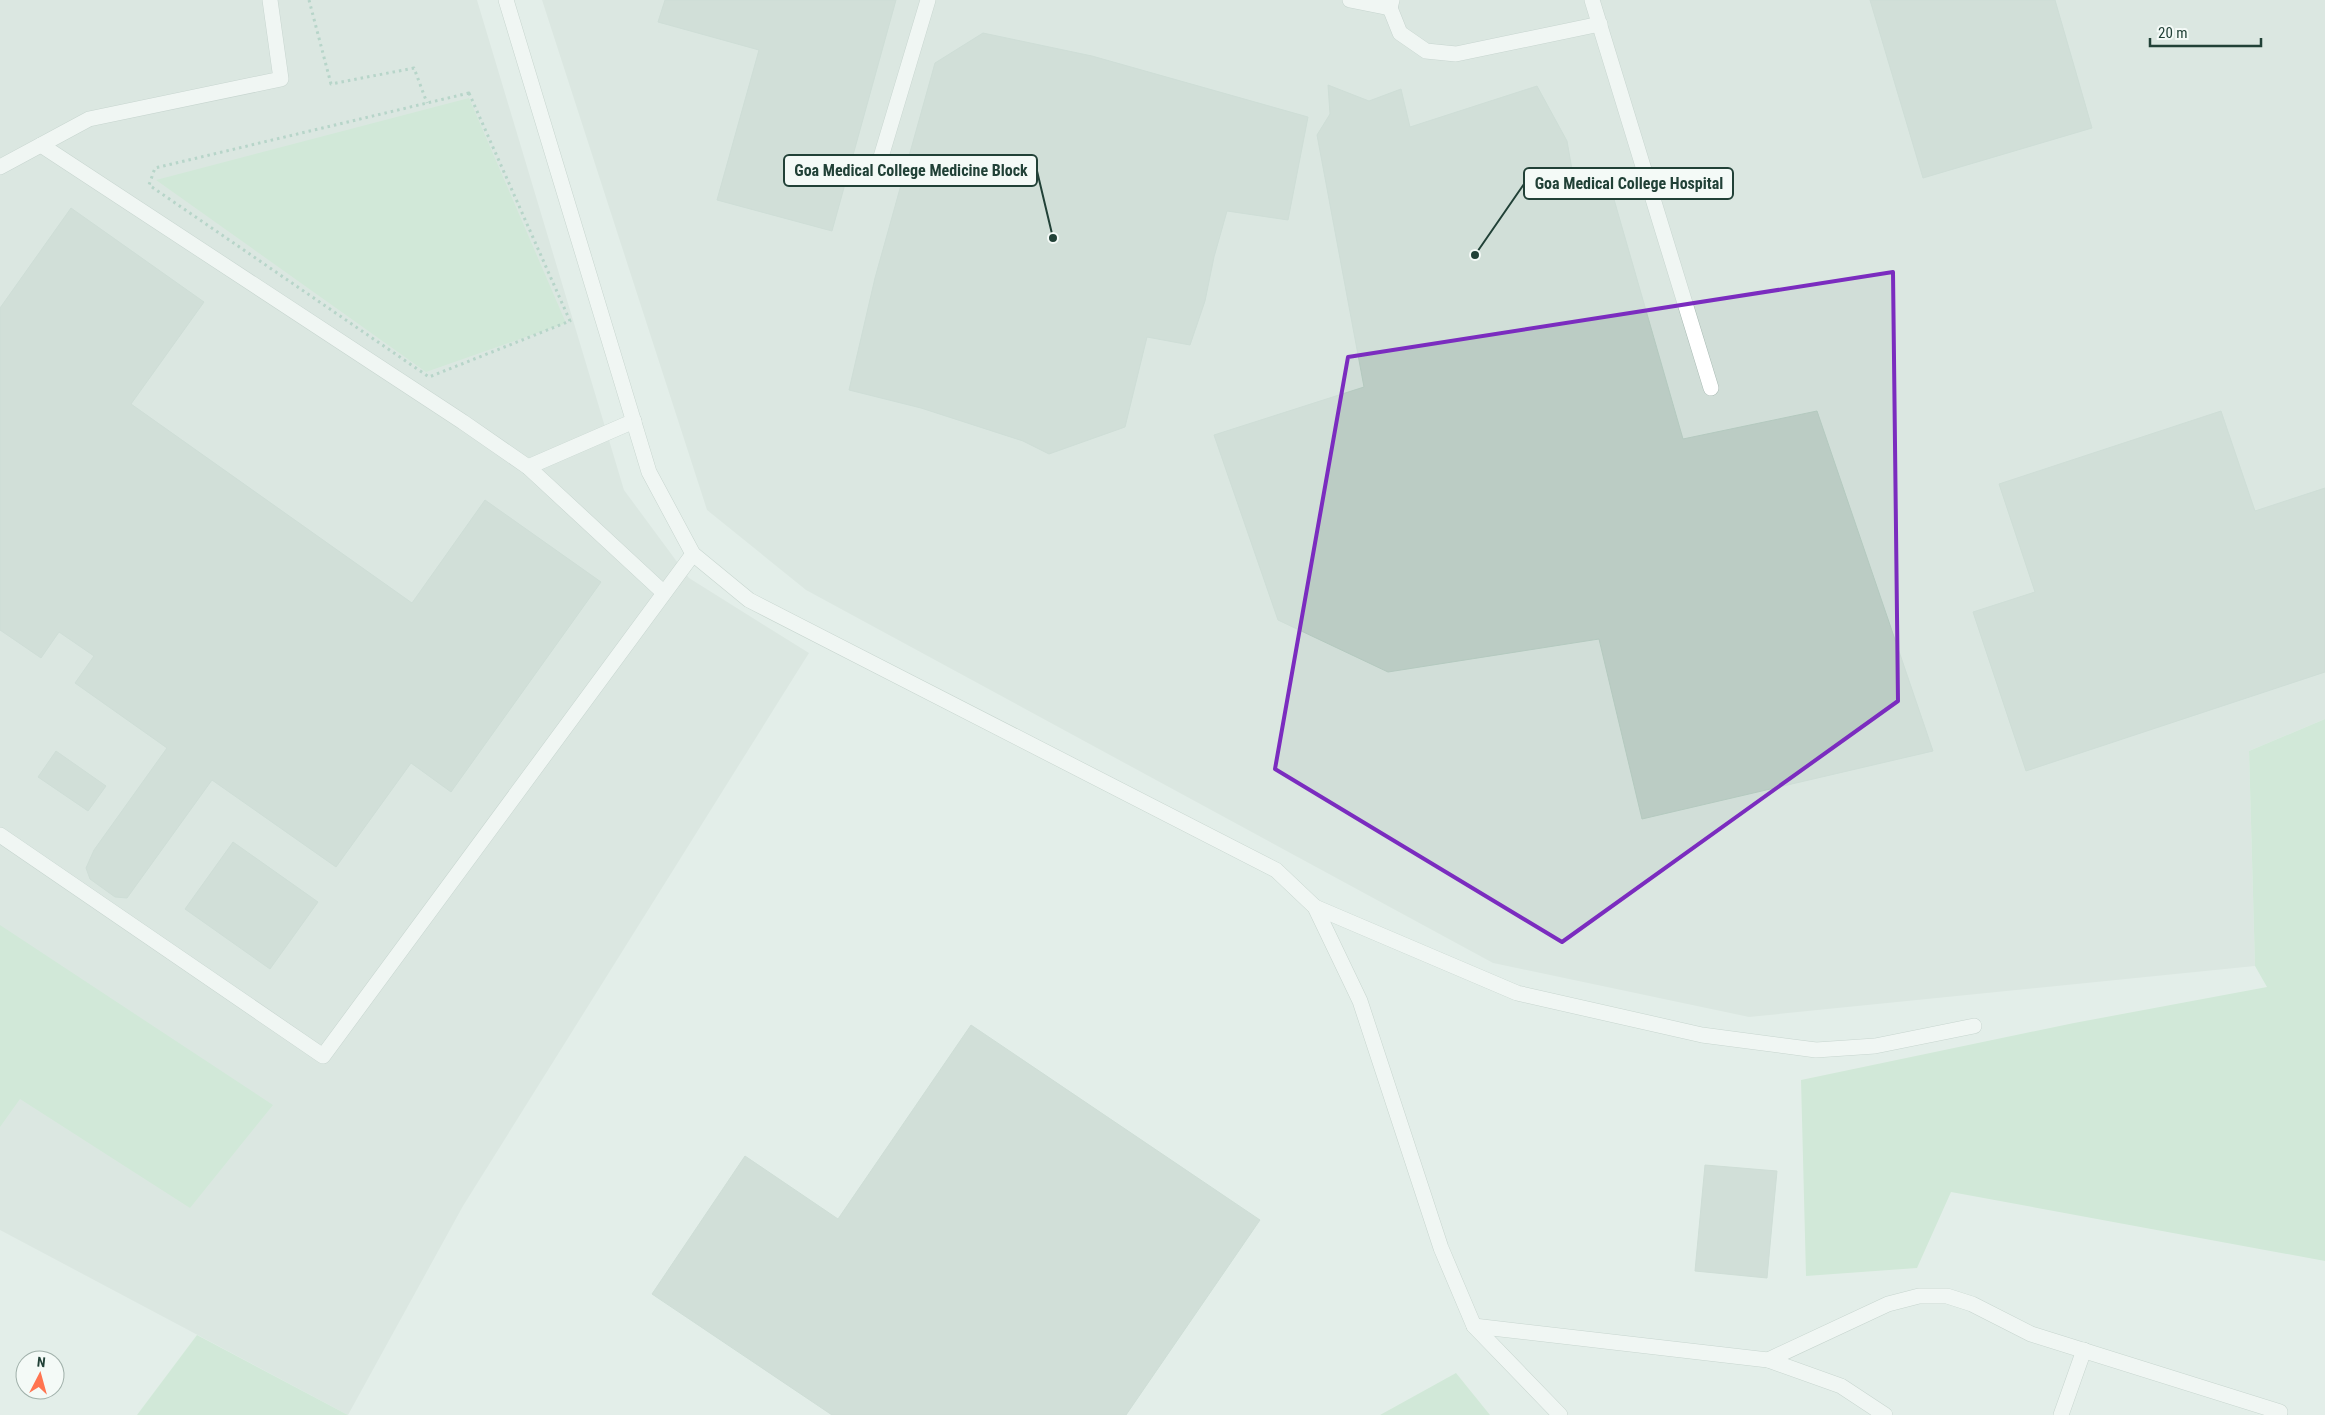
<svg xmlns="http://www.w3.org/2000/svg" width="2325" height="1415" viewBox="0 0 2325 1415" font-family="'Roboto Condensed',sans-serif">
<rect width="100%" height="100%" fill="#e3eee9"/>
<g fill="#d1ded8">
<polygon points="0,0 477,0 624,490 689,578 809,653 463,1206 348,1415 0,1230"/>
<polygon points="542,0 2325,0 2325,719 2249,751 2255,966 1749,1017 1493,963 806,590 707,510"/>
</g>
<g fill="#bae1c3">
<polygon points="469,98 566,323 426,372 156,180"/>
<polygon points="2325,719 2325,1261 1951,1192 1917,1268 1806,1276 1801,1080 2074,1023 2267,987 2255,966 2249,751"/>
<polygon points="0,925 273,1105 190,1208 20,1099 0,1127"/>
<polygon points="197,1335 348,1415 137,1415"/>
<polygon points="1456,1373 1490,1415 1380,1415"/>
</g>
<g fill="#bbccc4" stroke="#b4c9bf">
<polygon points="665,0 896,0 832,231 717,200 759,50 658,22"/>
<polygon points="1870,0 2055,0 2092,128 1923,178"/>
<polygon points="983,33 1092,56 1308,117 1288,220 1227,211 1214,257 1205,301 1190,345 1147,337 1125,427 1049,454 1023,441 921,408 849,390 875,278 935,63"/>
<polygon points="1328,85 1369,101 1401,89 1410,127 1537,86 1567,141 1574,181 1607,175 1683,439 1817,411 1933,751 1642,819 1599,639 1388,672 1278,620 1214,435 1364,387 1317,135 1330,114"/>
<polygon points="71,208 204,302 131,404 412,603 485,500 601,582 451,792 411,763 336,867 212,780 127,898 115,897 90,879 86,868 94,850 167,748 75,683 94,656 59,632 41,658 0,630 0,308"/>
<polygon points="2221,411 2255,511 2325,488 2325,672 2026,771 1973,612 2035,592 1999,484"/>
<polygon points="56,751 106,786 88,811 38,777"/>
<polygon points="233,842 318,902 270,969 185,909"/>
<polygon points="971,1025 1260,1220 1126,1415 832,1415 652,1294 745,1156 838,1219"/>
<polygon points="1705,1165 1777,1171 1767,1278 1695,1271"/>
</g>
<g fill="none" stroke-linecap="round" stroke-linejoin="round">
<defs>
<g id="service">
<polyline points="1350,0 1390,8 1392,0"/>
<polyline points="1592,0 1711,388"/>
<polyline points="1390,8 1400,33 1426,51 1456,54 1600,24"/>
<polyline points="41,145 463,422 528,467 664,593"/>
<polyline points="0,167 89,119 281,79 270,0"/>
<polyline points="875,177 928,0"/>
<polyline points="528,467 634,421"/>
<polyline points="0,835 323,1056 693,554"/>
<polyline points="1315,907 1517,993 1702,1035 1816,1050 1875,1046 1974,1026"/>
<polyline points="1474,1326 1768,1360 1841,1386 1885,1415"/>
<polyline points="1768,1360 1888,1304 1919,1296 1947,1296 1972,1304 2031,1334 2280,1412"/>
<polyline points="2061,1415 2084,1350"/>
</g>
<polyline id="minor" points="506,0 649,472 693,554 749,600 1276,870 1315,907 1360,1001 1441,1248 1474,1326 1560,1415"/>
</defs>
<use href="#service" stroke="#a5b7b0" stroke-width="16"/>
<use href="#minor" stroke="#a5b7b0" stroke-width="16"/>
<g stroke="#80b5a2" stroke-width="3" stroke-dasharray="2.5 4" stroke-linecap="butt">
<polyline points="309,0 331,84 414,68 427,103"/>
<polygon points="469,93 570,321 429,377 149,185 155,168"/>
</g>
<use href="#service" stroke="#fff" stroke-width="15"/>
<use href="#minor" stroke="#fff" stroke-width="15"/>
</g>
<path d="M0 0H2325V1415H0ZM1893,272l5,429 -336,241 -287,-173 73,-412z" fill="#e3eee9" fill-opacity=".55" fill-rule="evenodd"/>
<path fill="none" stroke="#7b2cbf" stroke-width="4" stroke-linejoin="round" d="M1893,272l5,429 -336,241 -287,-173 73,-412z"/>
<path fill="none" stroke="#214137" stroke-width="2" d="M1053 238L1037 171M1475 255L1524 184"/>
<g fill="#214137" stroke="#f4faf7" stroke-width="2">
<circle cx="1053" cy="238" r="5"/>
<circle cx="1475" cy="255" r="5"/>
</g>
<g fill="#f4faf7" stroke="#214137" stroke-width="2">
<rect x="784" y="155" width="253" height="31" rx="5"/>
<rect x="1524" y="168" width="209" height="31" rx="5"/>
</g>
<g font-size="16" text-anchor="middle" font-weight="bold" fill="#214137">
<text x="911" y="176">Goa Medical College Medicine Block</text>
<text x="1629" y="189">Goa Medical College Hospital</text>
</g>
<g transform="translate(40 1375) rotate(6)"><circle r="24" fill="#f4faf7" stroke="#a0b0aa"/>
<path d="M0-4L9 19L0 12L-9 19Z" fill="#ff7450"/>
<text y="-8" font-size="14" font-weight="bold" text-anchor="middle" fill="#214137">N</text>
</g>
<path d="M2150 38v8h111v-8" fill="none" stroke="#214137" stroke-width="2.5"/>
<text x="2158" y="38" font-size="15" fill="#214137" stroke="#f4faf7" stroke-width="4" paint-order="stroke">20 m</text>
</svg>
